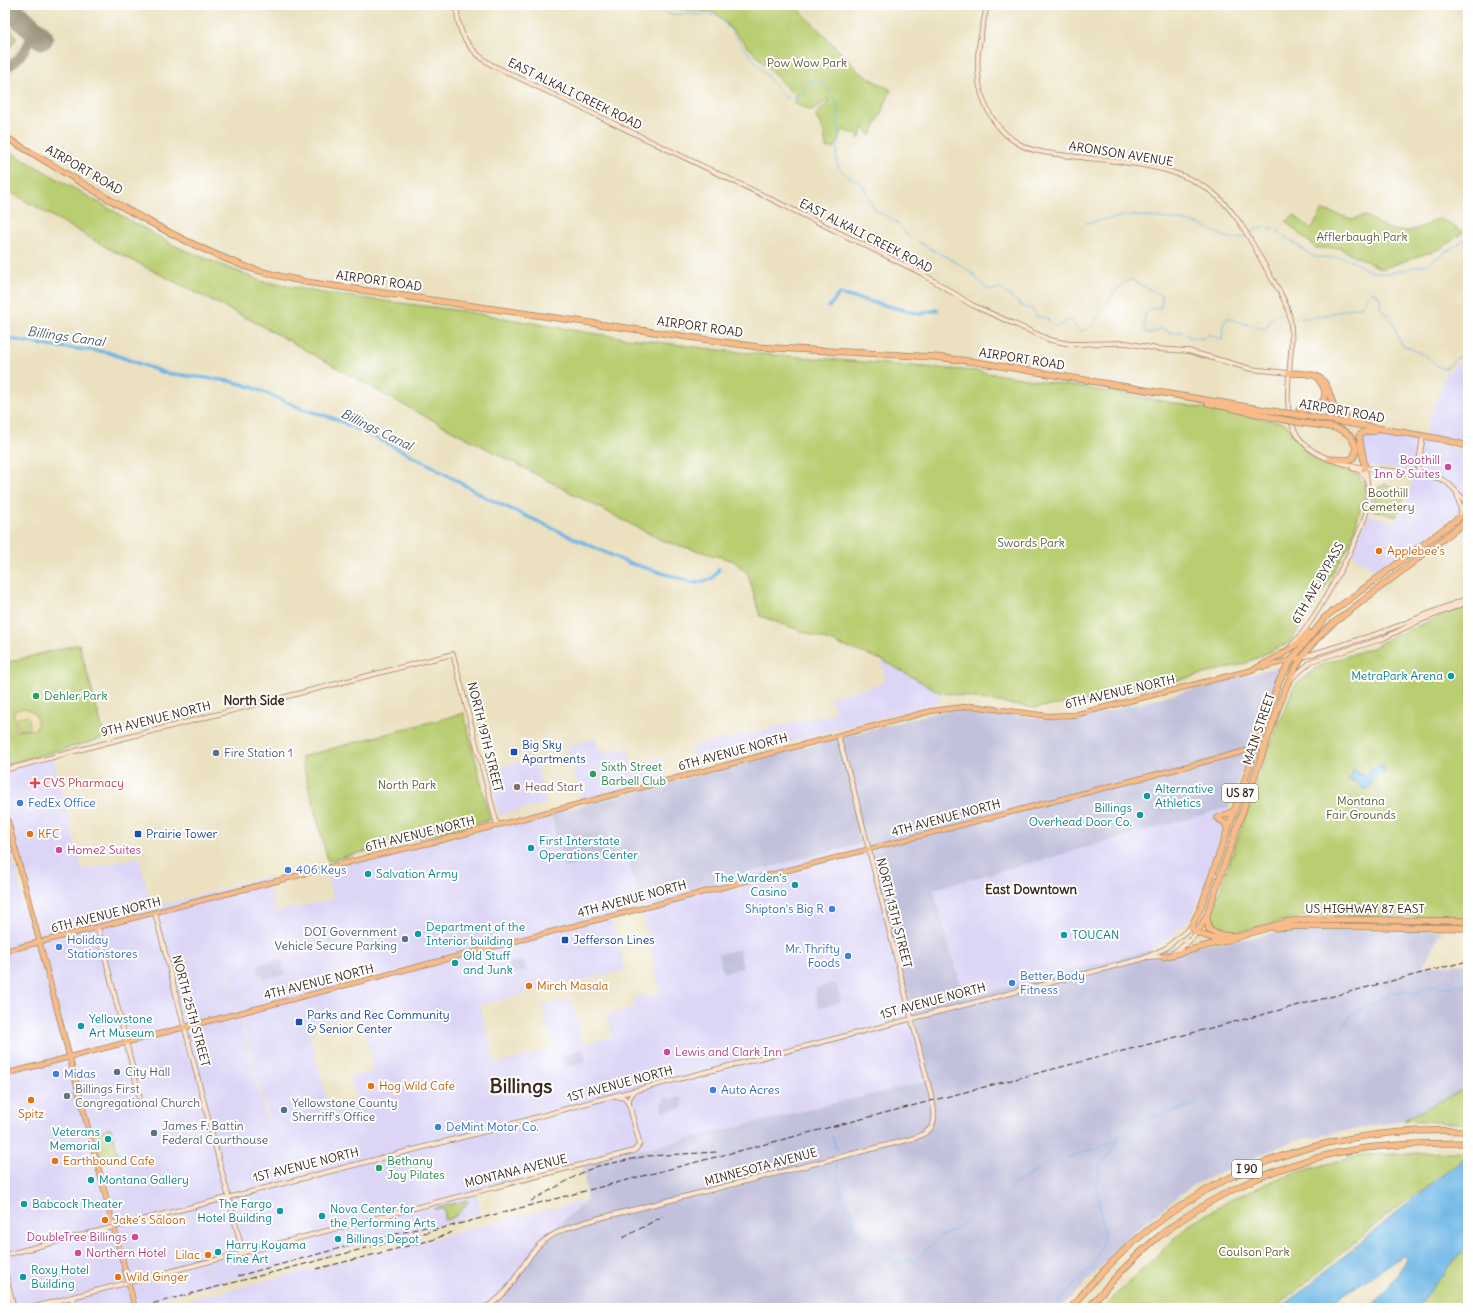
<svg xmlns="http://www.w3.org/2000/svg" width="1473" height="1313" viewBox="0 0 1473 1313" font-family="Delius,sans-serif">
<rect width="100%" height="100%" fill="#fff"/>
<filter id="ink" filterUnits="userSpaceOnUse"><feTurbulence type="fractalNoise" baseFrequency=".025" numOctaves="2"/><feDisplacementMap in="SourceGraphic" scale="8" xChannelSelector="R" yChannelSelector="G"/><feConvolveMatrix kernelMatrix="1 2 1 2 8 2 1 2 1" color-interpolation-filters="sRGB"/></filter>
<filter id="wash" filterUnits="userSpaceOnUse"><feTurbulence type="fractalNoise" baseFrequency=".012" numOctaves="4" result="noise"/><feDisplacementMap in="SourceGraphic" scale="16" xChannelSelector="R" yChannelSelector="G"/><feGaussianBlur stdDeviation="0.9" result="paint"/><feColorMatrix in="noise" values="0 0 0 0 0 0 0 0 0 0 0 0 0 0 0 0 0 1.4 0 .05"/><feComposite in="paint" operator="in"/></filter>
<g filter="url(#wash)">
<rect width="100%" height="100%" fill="#ebe1c0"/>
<g fill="#dcd5f6" fill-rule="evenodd">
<polygon points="1468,362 1468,446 1424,436 1446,373 1459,363"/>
<polygon points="1383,433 1417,439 1468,452 1468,506 1380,573 1352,554 1368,514 1393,522 1405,512 1414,471 1368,466 1360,438 1364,434"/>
<polygon points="882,660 939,692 940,702 697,767 691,747 835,713 831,697 885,683"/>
<polygon points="596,738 601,754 628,748 633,766 662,757 667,780 582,803 567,746"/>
<path d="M53,757l29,113 57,-13 13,51 114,-31 9,35 58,-13 -7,-31 224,-54 15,54 61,-15 13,48 227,-59 65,238 -456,110 6,24 -356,94h-120v-357l35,-10 -35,-131v-40zM640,908l21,84 -28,6 2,10 -28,7 5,22 -29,7 -12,-45 -29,6 13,44 -60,15 -15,-59 145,-35 -14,-54zM218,934l22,79 30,110h-3zM361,1015l14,56 -26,6 7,23 -27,7 -22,-82z"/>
<polygon points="535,758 546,804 499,815 488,770"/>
<polygon points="1229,807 1206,885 1190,919 1168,939 1147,951 965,1001 933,889"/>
<polygon points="5,832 35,941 5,949"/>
<polygon points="587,1200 540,1240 506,1287 489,1303 474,1308 157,1308"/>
</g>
<g fill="#c2c1dc">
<polygon points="1282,666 1229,807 1046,859 933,889 964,998 1147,951 1248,939 1284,930 1442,930 1423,966 1468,964 1468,1087 1404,1120 1292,1141 1193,1185 1138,1228 1061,1308 474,1308 489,1303 506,1287 540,1240 587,1200 583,1164 931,1080 866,842 639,901 626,853 565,868 550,814 927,715 957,709 1000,713 1060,721 1082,718"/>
<polygon points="739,949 743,968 723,973 718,954"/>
<polygon points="281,959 285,974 264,979 262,974 259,975 257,965"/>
<polygon points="524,960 527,970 511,974 508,964"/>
<polygon points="834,983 837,986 841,1002 818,1008 815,988"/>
<polygon points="584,1049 586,1059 585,1062 565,1067 562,1055"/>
<polygon points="669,1097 670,1100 682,1097 683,1108 663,1112 661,1103 665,1102 664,1098"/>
</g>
<g fill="#b9cd71" stroke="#7a7c48">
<polygon points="663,5 795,5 859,72 891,90 871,136 864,127 859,139 857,135 842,130 835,148 826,148 824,131 815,115 829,101 828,99 812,111 793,103 797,94 789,90 715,12 665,7"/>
<polygon points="5,24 14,33 16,39 5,54"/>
<polygon points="5,149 175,246 261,281 322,293 463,311 590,333 726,351 975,371 1118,393 1285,423 1310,456 1358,475 1366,490 1350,544 1311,610 1290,642 1244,664 1098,700 1033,708 939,692 882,660 760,616 748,574 734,561 663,541 402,404 264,327 108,248 5,189"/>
<path d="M1323,210l29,9 14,-3c31,20 41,20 73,2l24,14 -21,16 -60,21 -43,-21h-23l-30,-26 8,-7 17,14z"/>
<polygon points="1384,484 1406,491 1396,517 1371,509 1379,486 1383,487"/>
<polygon points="1468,605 1468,918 1306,915 1234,933 1224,933 1211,928 1209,923 1264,761 1294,686 1315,669 1326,663 1374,647 1389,638"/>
<polygon points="79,644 105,738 5,765 5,663"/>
<polygon points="464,713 490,820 328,861 301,757"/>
<polygon points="1468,1087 1468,1124 1404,1120"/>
<polygon points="111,1128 119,1158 103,1162 96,1132"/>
<polygon points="1448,1152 1468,1152 1468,1157 1390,1213 1275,1308 1104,1308 1111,1299 1189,1225 1232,1199 1284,1176 1360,1155"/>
<path d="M467,1200l1,2c-7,9 -12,17 -24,18l1,-7 -1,-4h-11z"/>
<polygon points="1468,1248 1468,1308 1417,1308 1454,1260"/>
</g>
<path fill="#eeda9e" stroke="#94825e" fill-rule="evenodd" d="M23,708c11,2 17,10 13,21l-21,2 -1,-20zM27,716l2,2 1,8 -2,3 -9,1 -2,-2 -1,-9 2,-2z"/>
<g fill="#6cb6e5" stroke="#547082">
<polygon points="1379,765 1383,766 1385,772 1374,779 1369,789 1363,789 1357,783 1347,780 1352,776 1353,769 1362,775 1366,775"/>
<polygon points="1468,1157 1468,1248 1454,1260 1417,1308 1371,1308 1386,1291 1406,1261 1404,1255 1323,1308 1281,1308 1446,1172"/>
</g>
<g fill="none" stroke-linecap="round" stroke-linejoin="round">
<g stroke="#6cb6e5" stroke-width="1">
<polyline points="651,5 669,14 718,15 785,98 801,95 808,81 822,80 838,105 839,144 836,156 838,167 846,175 863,185 874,209 896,222 910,238"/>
<path d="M1085,223c15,-2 31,-7 46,-7 14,0 54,4 67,8 15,5 31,21 48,12"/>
<polyline points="1248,234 1262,227 1273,228 1314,257 1347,258 1369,271 1386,274 1428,264 1468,238"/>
<path d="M918,242l43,23 11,8 14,15 6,2 9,-1 21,17 11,4 4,7 9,1 9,9 5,-1 8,-6c7,1 7,9 14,11l9,-4 11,-16"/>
<path d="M1108,303l7,-12 15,-12 32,17 -1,11c-3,1 -9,1 -13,4 -5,3 -5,17 -2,21l4,2 12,-6 8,5 13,-1 8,6h13l5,-4 13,6 1,-15 4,-7c8,2 33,11 39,11l6,-13 9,-2"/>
<path d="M1295,317c23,5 44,-9 66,-10l9,-15 7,1 3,6v8l13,16 8,21 27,13 10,10 7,2 12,-11 11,-1"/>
<polyline points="1341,1030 1352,1013 1376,1002 1389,993 1404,991 1416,993 1431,985 1448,987 1468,985"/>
<polyline points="832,1136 837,1151"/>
<polyline points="1067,1157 1095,1149 1115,1140 1132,1124 1196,1104"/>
<polyline points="836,1162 843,1201 853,1213 852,1226 855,1231 867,1238 881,1254 890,1260 897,1262 915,1260 940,1237 955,1230 967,1219"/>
<polyline points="1008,1187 1031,1175 1049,1161"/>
<polyline points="1053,1308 1096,1262 1104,1235 1097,1186 1100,1164 1110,1155 1119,1137"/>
</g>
<g stroke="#6cb6e5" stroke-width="3.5">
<polyline points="829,307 839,294 920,314 937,310"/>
<polyline points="5,338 50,346 107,352 165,373 230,381 252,387 303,409 333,418 383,441 428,464 487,498 626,562 695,583 712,579 719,569"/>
</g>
<path stroke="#93866f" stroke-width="9" d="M5,69c14,-8 31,-28 23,-44"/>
<polyline stroke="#93866f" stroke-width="23" points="6,5 42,38"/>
</g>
</g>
<g filter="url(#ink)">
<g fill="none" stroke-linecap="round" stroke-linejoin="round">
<defs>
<g id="secondary">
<path d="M457,5c-1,27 13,47 35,60l281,135 150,74 49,31 78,35 20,4 57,-1 30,6 31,2 63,18 38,4"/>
<path d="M987,5c-4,22 -11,44 -9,66 1,31 17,62 47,76 13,6 31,7 46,9 51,7 116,7 153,47 20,21 32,48 46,72 7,13 16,25 19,39 12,47 -26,114 33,142 37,17 80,12 119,23l8,5 19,20"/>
<polyline points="1352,468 1359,470 1366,477"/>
<polyline points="1417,474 1423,436"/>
<polyline points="1457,494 1461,510 1458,518"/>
<path d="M1292,645c22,-22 71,-110 76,-140 2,-13 -1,-24 -3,-37"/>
<polyline points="1303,657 1380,633 1468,598"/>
<polyline points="1291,679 1312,661 1382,639 1419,621 1468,602"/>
<polyline points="5,770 109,742 453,654 497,825"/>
<polyline points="155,913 243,1253"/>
<polyline points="98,928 140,1098"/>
<polyline points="1173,953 1187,943 1197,933"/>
<polyline points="1148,957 1165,956"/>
<polyline points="616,1096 624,1098 629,1104"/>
<polyline points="5,1255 498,1128 598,1100 1142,959 1166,948 1191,927"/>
<polyline points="5,1272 14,1308"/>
<polyline points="72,1298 74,1308"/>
<polyline points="30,1308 634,1151 639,1145 639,1141 629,1104 629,1099 634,1091"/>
<path d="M483,1308c28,-11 37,-44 57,-64 16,-14 36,-19 56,-25l315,-80c27,-8 26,-20 20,-44l-77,-304 -16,-55"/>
</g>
<g id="primary">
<polyline points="1263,667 1303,657"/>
<polyline points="5,810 135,1308"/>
<polyline points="5,951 381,854 438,841 931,711 972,706 1048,716 1074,715 1252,670 1281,655"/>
<polyline points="5,1074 1265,746"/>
</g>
<g id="highway">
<path d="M5,137c75,44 153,96 234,127 22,9 45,13 67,18l452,65 177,10 41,5 302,50"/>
<path d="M1289,373c20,1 35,-2 41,22 2,5 3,12 7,17 6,6 17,9 25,12"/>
<polyline points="1208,403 1280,419"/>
<path d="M1299,410c19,0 35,-11 20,-30"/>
<polyline points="1300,415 1441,439 1468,446"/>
<path d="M1302,423c22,4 52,1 54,28l-3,7 -4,2 -20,-1"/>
<polyline points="1365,468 1359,436 1364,432 1375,431"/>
<polyline points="1467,503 1468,503"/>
<polyline points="1326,617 1292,659 1279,681 1201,907 1191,927 1197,933 1215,939 1228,940 1286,922 1307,919 1468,921"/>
<polyline points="1324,618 1468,511"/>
<polyline points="1281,655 1297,644 1308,632"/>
<polyline points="1217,818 1234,811"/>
<polyline points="1217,818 1225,823 1227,829"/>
<polyline points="1207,918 1209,930 1219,935 1236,936"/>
<polyline points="1274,928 1303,926 1468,928"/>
<path d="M1197,933l10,-18 75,-218c10,-27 27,-53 49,-72l137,-105"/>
<polyline points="1163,957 1225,941"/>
<path d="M1071,1308c100,-126 237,-184 397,-177"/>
<path d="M1088,1308c20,-23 40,-45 63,-65 55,-47 136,-84 208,-94 36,-5 73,-6 109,-6"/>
</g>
</defs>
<use href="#secondary" stroke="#93866f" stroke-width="5.5"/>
<use href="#primary" stroke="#93866f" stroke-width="6"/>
<use href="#highway" stroke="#93866f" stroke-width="7"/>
<use href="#secondary" stroke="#fde4d0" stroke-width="4"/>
<use href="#primary" stroke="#f9bc89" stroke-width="4.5"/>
<use href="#highway" stroke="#f9bc89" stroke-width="5.5"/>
<g stroke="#3b2a1e" stroke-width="1" stroke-dasharray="6 3" stroke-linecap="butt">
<polyline points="531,1201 583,1172 598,1166 647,1156 717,1152"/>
<polyline points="623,1238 663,1216"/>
<polyline points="316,1269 432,1240 455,1231"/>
<polyline points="238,1276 355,1244 429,1226"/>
<polyline points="136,1308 1468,961"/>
</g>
<defs>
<g id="highway-bridge">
<polyline points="1278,412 1300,415"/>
<polyline points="1280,419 1302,423"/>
</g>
</defs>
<use href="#highway-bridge" stroke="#93866f" stroke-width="7" stroke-linecap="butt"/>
<use href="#highway-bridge" stroke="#f9bc89" stroke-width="5.5"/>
</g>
</g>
<g fill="#d1479c" stroke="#fff" stroke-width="1.5">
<circle cx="1448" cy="467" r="4"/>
<circle cx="59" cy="850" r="4"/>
<circle cx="667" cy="1052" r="4"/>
<circle cx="135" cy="1237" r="4"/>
<circle cx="78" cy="1253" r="4"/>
</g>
<g fill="#e8710a" stroke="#fff" stroke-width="1.5">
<circle cx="1379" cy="551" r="4"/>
<circle cx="30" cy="834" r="4"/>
<circle cx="529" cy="986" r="4"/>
<circle cx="371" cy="1086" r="4"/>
<circle cx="31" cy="1100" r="4"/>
<circle cx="55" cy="1161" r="4"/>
<circle cx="105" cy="1220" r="4"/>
<circle cx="208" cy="1255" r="4"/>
<circle cx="118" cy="1277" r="4"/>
</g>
<g fill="#0f9aa8" stroke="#fff" stroke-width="1.5">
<circle cx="1451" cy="676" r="4"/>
<circle cx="1147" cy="796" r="4"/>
<circle cx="1140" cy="815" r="4"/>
<circle cx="531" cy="848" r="4"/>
<circle cx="368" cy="874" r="4"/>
<circle cx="795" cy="885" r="4"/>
<circle cx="418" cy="934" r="4"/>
<circle cx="1064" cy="935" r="4"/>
<circle cx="455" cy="963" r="4"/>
<circle cx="81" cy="1026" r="4"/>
<circle cx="108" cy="1139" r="4"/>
<circle cx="91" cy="1180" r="4"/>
<circle cx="24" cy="1204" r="4"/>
<circle cx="280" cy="1211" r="4"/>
<circle cx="322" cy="1216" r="4"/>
<circle cx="338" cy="1239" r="4"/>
<circle cx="218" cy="1252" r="4"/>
<circle cx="23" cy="1277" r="4"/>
</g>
<g fill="#2e9e5b" stroke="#fff" stroke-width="1.5">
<circle cx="36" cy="696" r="4"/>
<circle cx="593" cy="774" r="4"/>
<circle cx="379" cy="1168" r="4"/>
</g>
<g fill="#1a4fb4" stroke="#fff" stroke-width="1.5">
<rect x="510" y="748" width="8" height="8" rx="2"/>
<rect x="134" y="830" width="8" height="8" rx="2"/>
<rect x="561" y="936" width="8" height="8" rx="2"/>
<rect x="295" y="1018" width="8" height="8" rx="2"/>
</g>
<g fill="#5c6f8a" stroke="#fff" stroke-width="1.5">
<circle cx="216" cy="753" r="4"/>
<circle cx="405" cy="939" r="4"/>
<circle cx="117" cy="1072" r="4"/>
<circle cx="284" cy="1110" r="4"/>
<circle cx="154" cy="1133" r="4"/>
</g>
<path fill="#e0444e" stroke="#fff" stroke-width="1.5" d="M33 777h4v4h4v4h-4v4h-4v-4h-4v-4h4z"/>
<circle fill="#8d6e63" stroke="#fff" stroke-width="1.5" cx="517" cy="787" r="4"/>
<g fill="#3f7fe0" stroke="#fff" stroke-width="1.5">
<circle cx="20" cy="803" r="4"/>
<circle cx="288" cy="870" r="4"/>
<circle cx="832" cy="909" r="4"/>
<circle cx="59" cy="947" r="4"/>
<circle cx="848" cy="956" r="4"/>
<circle cx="1012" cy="983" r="4"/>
<circle cx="56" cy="1074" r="4"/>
<circle cx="713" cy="1090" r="4"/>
<circle cx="438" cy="1127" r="4"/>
</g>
<circle fill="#6b7280" stroke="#fff" stroke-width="1.5" cx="67" cy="1096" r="4"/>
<g text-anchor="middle" stroke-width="4" stroke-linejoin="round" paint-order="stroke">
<g fill="#fff" stroke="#766a62" stroke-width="1">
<rect x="1222" y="784" width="36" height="18" rx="3"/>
<rect x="1232" y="1160" width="30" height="18" rx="3"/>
</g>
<g font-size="11" font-weight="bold" fill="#3b2a1e">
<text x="1240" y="797">US 87</text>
<text x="1247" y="1173">I 90</text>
</g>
<g font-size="12" fill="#615b37" stroke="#fff">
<text x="807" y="67">Pow Wow Park</text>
<text x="1362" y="241">Afflerbaugh Park</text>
<text x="1388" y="497">Boothill<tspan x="1388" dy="14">Cemetery</tspan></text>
<text x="1031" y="547">Swords Park</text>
<text x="407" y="789">North Park</text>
<text x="1361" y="805">Montana<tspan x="1361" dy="14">Fair Grounds</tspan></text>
<text x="1254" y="1256">Coulson Park</text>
</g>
<g font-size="12" fill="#3b2a1e" stroke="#fff">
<text transform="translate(575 94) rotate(26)" y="4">EAST ALKALI CREEK ROAD</text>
<text transform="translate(1121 154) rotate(9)" y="4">ARONSON AVENUE</text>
<text transform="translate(84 170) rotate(30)" y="4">AIRPORT ROAD</text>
<text transform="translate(866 236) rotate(27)" y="4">EAST ALKALI CREEK ROAD</text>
<text transform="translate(379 281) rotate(8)" y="4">AIRPORT ROAD</text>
<text transform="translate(700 327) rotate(8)" y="4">AIRPORT ROAD</text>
<text transform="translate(1022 359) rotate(9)" y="4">AIRPORT ROAD</text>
<text transform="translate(1342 411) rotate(10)" y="4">AIRPORT ROAD</text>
<text transform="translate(1318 583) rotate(-60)" y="4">6TH AVE BYPASS</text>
<text transform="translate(1120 692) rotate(-13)" y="4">6TH AVENUE NORTH</text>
<text transform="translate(156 719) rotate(-14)" y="4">9TH AVENUE NORTH</text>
<text transform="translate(1259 729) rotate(-71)" y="4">MAIN STREET</text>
<text transform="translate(485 737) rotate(76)" y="4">NORTH 19TH STREET</text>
<text transform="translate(733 752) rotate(-15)" y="4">6TH AVENUE NORTH</text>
<text transform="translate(946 818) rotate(-15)" y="4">4TH AVENUE NORTH</text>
<text transform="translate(420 834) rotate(-14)" y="4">6TH AVENUE NORTH</text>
<text transform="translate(632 899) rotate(-15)" y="4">4TH AVENUE NORTH</text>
<text x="1365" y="913">US HIGHWAY 87 EAST</text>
<text transform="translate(894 913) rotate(76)" y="4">NORTH 13TH STREET</text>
<text transform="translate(106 915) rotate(-14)" y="4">6TH AVENUE NORTH</text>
<text transform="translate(319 982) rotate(-14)" y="4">4TH AVENUE NORTH</text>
<text transform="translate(933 1001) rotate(-15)" y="4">1ST AVENUE NORTH</text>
<text transform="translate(191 1011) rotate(75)" y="4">NORTH 25TH STREET</text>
<text transform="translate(620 1084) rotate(-15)" y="4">1ST AVENUE NORTH</text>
<text transform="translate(306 1165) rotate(-14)" y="4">1ST AVENUE NORTH</text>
<text transform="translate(761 1167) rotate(-15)" y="4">MINNESOTA AVENUE</text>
<text transform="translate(516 1171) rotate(-14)" y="4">MONTANA AVENUE</text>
</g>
<g font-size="12" fill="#b23c85" stroke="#fff" text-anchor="start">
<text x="1440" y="464" text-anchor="end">Boothill<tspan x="1440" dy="14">Inn &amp; Suites</tspan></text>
<text x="67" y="854">Home2 Suites</text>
<text x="675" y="1056">Lewis and Clark Inn</text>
<text x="127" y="1241" text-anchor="end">DoubleTree Billings</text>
<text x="86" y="1257">Northern Hotel</text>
</g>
<g font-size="12" fill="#c56008" stroke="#fff" text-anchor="start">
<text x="1387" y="555">Applebee's</text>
<text x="38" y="838">KFC</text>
<text x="537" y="990">Mirch Masala</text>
<text x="379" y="1090">Hog Wild Cafe</text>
<text x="31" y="1118" text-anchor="middle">Spitz</text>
<text x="63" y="1165">Earthbound Cafe</text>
<text x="113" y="1224">Jake's Saloon</text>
<text x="200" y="1259" text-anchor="end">Lilac</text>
<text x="126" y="1281">Wild Ginger</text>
</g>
<g font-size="12" fill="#0d838f" stroke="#fff" text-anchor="start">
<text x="1443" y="680" text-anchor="end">MetraPark Arena</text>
<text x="1155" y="793">Alternative<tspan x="1155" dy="14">Athletics</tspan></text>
<text x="1132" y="812" text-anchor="end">Billings<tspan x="1132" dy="14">Overhead Door Co.</tspan></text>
<text x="539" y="845">First Interstate<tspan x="539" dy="14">Operations Center</tspan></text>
<text x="376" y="878">Salvation Army</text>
<text x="787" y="882" text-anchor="end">The Warden's<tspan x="787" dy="14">Casino</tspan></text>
<text x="426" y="931">Department of the<tspan x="426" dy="14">Interior building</tspan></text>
<text x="1072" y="939">TOUCAN</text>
<text x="463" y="960">Old Stuff<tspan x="463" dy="14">and Junk</tspan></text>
<text x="89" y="1023">Yellowstone<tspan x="89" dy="14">Art Museum</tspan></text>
<text x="100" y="1136" text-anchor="end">Veterans<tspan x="100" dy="14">Memorial</tspan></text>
<text x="99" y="1184">Montana Gallery</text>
<text x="32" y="1208">Babcock Theater</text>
<text x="272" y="1208" text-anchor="end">The Fargo<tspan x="272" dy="14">Hotel Building</tspan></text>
<text x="330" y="1213">Nova Center for<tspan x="330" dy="14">the Performing Arts</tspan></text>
<text x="346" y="1243">Billings Depot</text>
<text x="226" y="1249">Harry Koyama<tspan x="226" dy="14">Fine Art</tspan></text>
<text x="31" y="1274">Roxy Hotel<tspan x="31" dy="14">Building</tspan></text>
</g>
<g font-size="12" fill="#27864d" stroke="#fff" text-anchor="start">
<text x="44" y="700">Dehler Park</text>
<text x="601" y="771">Sixth Street<tspan x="601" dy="14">Barbell Club</tspan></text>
<text x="387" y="1165">Bethany<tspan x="387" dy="14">Joy Pilates</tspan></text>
</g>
<g font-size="12" fill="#164399" stroke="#fff" text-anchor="start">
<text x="522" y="749">Big Sky<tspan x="522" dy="14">Apartments</tspan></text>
<text x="146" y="838">Prairie Tower</text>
<text x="573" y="944">Jefferson Lines</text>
<text x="307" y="1019">Parks and Rec Community<tspan x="307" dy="14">&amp; Senior Center</tspan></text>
</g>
<g font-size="12" fill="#4e5e75" stroke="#fff" text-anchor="start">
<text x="224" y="757">Fire Station 1</text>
<text x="397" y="936" text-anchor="end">DOI Government<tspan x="397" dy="14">Vehicle Secure Parking</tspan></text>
<text x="125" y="1076">City Hall</text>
<text x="292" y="1107">Yellowstone County<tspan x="292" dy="14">Sherriff's Office</tspan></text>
<text x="162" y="1130">James F. Battin<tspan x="162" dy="14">Federal Courthouse</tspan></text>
</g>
<g font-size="12" fill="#be3a42" stroke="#fff" text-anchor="start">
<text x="43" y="787">CVS Pharmacy</text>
</g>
<g font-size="12" fill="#785e54" stroke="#fff" text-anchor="start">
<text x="525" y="791">Head Start</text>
</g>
<g font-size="12" fill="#366cbe" stroke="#fff" text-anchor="start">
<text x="28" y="807">FedEx Office</text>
<text x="296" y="874">406 Keys</text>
<text x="824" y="913" text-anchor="end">Shipton's Big R</text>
<text x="67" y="944">Holiday<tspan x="67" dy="14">Stationstores</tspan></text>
<text x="840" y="953" text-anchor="end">Mr. Thrifty<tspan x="840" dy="14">Foods</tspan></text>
<text x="1020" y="980">Better Body<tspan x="1020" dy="14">Fitness</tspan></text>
<text x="64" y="1078">Midas</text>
<text x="721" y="1094">Auto Acres</text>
<text x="446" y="1131">DeMint Motor Co.</text>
</g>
<g font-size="12" fill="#5b616d" stroke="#fff" text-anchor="start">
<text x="75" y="1093">Billings First<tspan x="75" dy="14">Congregational Church</tspan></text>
</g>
<g font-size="13" font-style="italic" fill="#4c5b64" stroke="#fff">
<text transform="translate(66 336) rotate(8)" y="5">Billings Canal</text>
<text transform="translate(377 429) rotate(26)" y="5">Billings Canal</text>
</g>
<g font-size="13" font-weight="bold" fill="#3b2a1e" stroke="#fff">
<text x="254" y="705">North Side</text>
<text x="1031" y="894">East Downtown</text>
</g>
<g font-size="20" font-weight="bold" fill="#3b2a1e" stroke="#fff">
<text x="521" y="1093">Billings</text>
</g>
</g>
<rect width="1473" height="1313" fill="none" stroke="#fff" stroke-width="20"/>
</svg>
